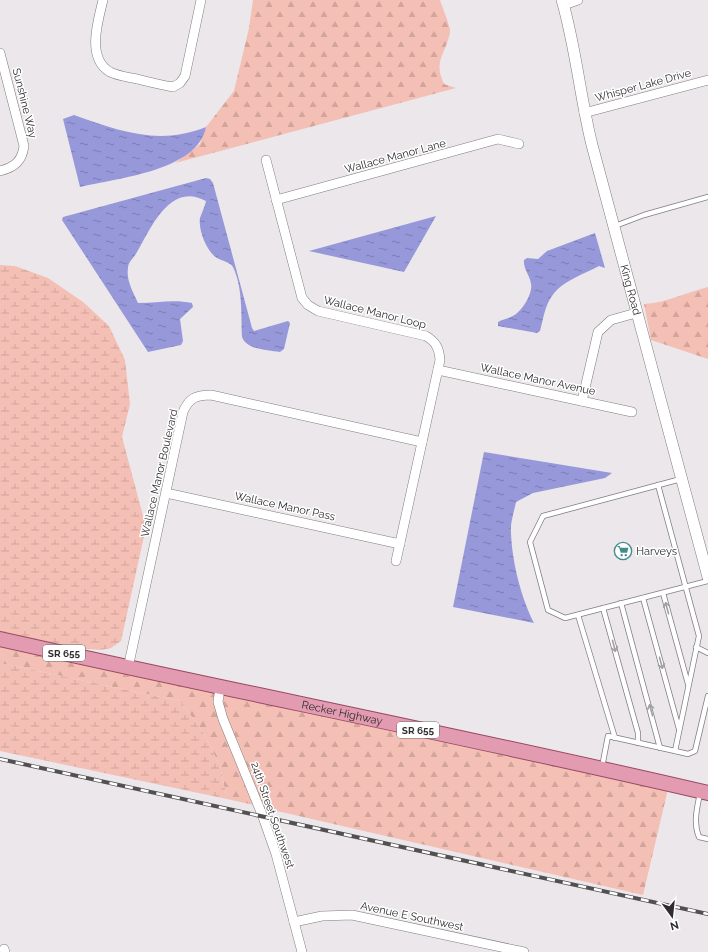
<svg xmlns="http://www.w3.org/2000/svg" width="708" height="952" viewBox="0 0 708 952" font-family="Raleway,sans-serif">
<defs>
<pattern id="forest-firs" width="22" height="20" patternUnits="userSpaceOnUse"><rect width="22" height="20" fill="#f4bfb5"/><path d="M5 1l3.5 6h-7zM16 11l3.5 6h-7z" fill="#d2a49c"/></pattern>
<pattern id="wetland-marsh" width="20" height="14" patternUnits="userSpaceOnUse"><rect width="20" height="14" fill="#f4bfb5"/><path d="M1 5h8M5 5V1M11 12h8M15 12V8" fill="none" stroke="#d2a49c"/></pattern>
<pattern id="water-ripples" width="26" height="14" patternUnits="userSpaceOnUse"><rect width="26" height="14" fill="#9698da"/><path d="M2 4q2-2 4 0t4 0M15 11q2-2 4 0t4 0" fill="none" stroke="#7b7cb1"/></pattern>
</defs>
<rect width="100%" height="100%" fill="#ebe7ea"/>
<g fill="url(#forest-firs)">
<path d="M253,0h187c2,7 11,27 10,33 -5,22 -17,28 -6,51l12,4 -281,75 25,-19 6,-17 28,-36 15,-63z"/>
<path d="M708,287v72l-57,-19 -7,-36c22,-1 43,-12 64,-17z"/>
<polygon points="0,644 215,692 254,805 227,799 220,766 203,732 180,701 0,663"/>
<polygon points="224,694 403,732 547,765 549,762 668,789 643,895 264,808 227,717 223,702"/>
</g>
<g fill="url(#wetland-marsh)">
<polygon points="0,265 15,266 48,278 83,302 109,326 125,360 130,404 122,437 146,527 121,641 111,648 100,650 58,646 0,632"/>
<polygon points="0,663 180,701 203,732 220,766 227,799 0,751"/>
</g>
<g fill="url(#water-ripples)">
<path d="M74,115c45,16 85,31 132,12 -8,44 -89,51 -126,60l-17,-68z"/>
<path d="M206,178l4,1 3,4 39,145 2,3 34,-10 2,2 -6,26 -4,3c-12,-2 -33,-2 -38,-15 -1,-22 1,-49 -9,-70 -3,-5 -11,-6 -16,-9 -10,-6 -19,-28 -17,-40 2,-6 5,-12 6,-17 -36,-20 -55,27 -69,51 -3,6 -9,10 -9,16 -2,12 5,24 10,35 19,0 36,-4 54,0l1,4 -13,12 3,22 -2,4 -33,7 -86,-132 1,-3z"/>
<polygon points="436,216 404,272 309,251"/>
<path d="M595,233l10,35 -6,-2c-15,8 -37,15 -47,30 -7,9 -9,24 -12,35l-3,2 -39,-7v-4c6,-3 13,-4 18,-8 7,-5 17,-21 15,-30 -1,-9 -8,-15 -7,-24l3,-2 11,1 9,-8z"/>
<path d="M484,452l128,21 -7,5 -72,15 -17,9c-2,10 -6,21 -5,31 1,28 10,65 23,90l-81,-16z"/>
</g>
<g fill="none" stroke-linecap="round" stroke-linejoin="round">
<defs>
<g id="service">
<polyline points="615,226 644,215 708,197"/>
<polyline points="681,479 543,516 530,542 548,610 565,618 708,581"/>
<polyline points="663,593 688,684"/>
<polyline points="643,598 679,729"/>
<polyline points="621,603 660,748"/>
<polyline points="603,608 638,733 638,743"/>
<polyline points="578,615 615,738"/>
<polyline points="696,647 708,653"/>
<polyline points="675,751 688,754 695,751 708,696"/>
<polyline points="602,767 608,736 675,751 699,636 658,485"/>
<path d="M700,793c-3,16 -7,29 -1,44l9,2"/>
</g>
<g id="minor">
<path d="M103,0c-5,21 -17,58 7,72 8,4 18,5 27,7 12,3 24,6 36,8l7,-4 5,-7 16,-76"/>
<polyline points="564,5 578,0"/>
<path d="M0,53l24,93c-2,15 -9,21 -24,25"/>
<polyline points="584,113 708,80"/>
<path d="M266,160l36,138 6,7 10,6 108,25c10,6 13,12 14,24l-44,201"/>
<polyline points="276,200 498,139 519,144"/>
<polyline points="438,370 632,412"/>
<polyline points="582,401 598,332 611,320 636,313"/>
<polyline points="166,493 400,544"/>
<path d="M128,668l55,-256c6,-14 13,-17 28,-17l211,47"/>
<polyline points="220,688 218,702 223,719 263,817 276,854 302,952"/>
<polyline points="294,922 322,916 352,915 524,952"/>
<polyline points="4,949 5,952"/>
</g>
<g id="tertiary">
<path id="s1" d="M562,0c14,48 18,97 30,145l116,432"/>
</g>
<g id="primary">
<path id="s2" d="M0,639c236,53 473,99 708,154"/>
</g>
</defs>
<use href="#service" stroke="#807d7f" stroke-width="6"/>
<use href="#minor" stroke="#807d7f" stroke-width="10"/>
<use href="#tertiary" stroke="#807d7f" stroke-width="12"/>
<use href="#primary" stroke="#974a61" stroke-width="16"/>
<use href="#service" stroke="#fff" stroke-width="4.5"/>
<use href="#minor" stroke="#fff" stroke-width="9"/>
<use href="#tertiary" stroke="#fff" stroke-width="11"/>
<use href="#primary" stroke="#e29bb1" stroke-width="14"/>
<defs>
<polyline id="rail" points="0,759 708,914"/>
</defs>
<use href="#rail" stroke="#525051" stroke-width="4"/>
<use href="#rail" stroke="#fff" stroke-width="2.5" stroke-dasharray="8" stroke-linecap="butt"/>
</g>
<defs><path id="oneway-shaft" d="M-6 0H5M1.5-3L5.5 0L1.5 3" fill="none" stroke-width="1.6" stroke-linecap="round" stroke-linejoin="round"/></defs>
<g stroke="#a1a0a1">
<use href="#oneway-shaft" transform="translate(667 608) rotate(-105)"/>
<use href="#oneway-shaft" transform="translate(614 646) rotate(75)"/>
<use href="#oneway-shaft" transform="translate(661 663) rotate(75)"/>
<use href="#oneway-shaft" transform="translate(651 710) rotate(-105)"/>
</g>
<defs>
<symbol id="supermarket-ring" viewBox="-11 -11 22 22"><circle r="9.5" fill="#fff" stroke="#438b8f" stroke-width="1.5"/><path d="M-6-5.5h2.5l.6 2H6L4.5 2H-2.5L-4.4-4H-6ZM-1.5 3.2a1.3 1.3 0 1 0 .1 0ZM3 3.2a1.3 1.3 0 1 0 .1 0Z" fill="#438b8f"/></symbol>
</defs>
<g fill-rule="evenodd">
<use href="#supermarket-ring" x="613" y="541" width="20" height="20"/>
</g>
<g text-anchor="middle" stroke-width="3" stroke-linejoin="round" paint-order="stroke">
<g fill="#fff" stroke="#6d6c6d" stroke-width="1">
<rect x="43" y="645" width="42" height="16" rx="3"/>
<rect x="397" y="722" width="42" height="16" rx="3"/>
</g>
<g font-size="10" font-weight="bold" fill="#2f2d2e">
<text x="64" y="657">SR 655</text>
<text x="418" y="734">SR 655</text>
</g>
<g font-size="11" fill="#2f2d2e" stroke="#fff">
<text transform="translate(643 85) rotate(-15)" y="4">Whisper Lake Drive</text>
<text transform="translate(25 103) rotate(76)" y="4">Sunshine Way</text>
<text transform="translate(395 156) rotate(-15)" y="4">Wallace Manor Lane</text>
<text dy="4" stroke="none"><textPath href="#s1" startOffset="298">King Road</textPath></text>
<text transform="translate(375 312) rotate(14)" y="4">Wallace Manor Loop</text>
<text transform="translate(538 379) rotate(12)" y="4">Wallace Manor Avenue</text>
<text transform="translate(159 473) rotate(-77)" y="4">Wallace Manor Boulevard</text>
<text transform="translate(285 506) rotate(12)" y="4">Wallace Manor Pass</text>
<text dy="4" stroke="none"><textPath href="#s2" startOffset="350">Recker Highway</textPath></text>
<text transform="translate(273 815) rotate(71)" y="4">24th Street Southwest</text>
<text transform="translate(412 916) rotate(12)" y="4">Avenue E Southwest</text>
</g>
<g font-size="11" fill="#2f2d2e" stroke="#fff" text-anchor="start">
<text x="636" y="555">Harveys</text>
</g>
</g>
<g transform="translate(672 916) rotate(165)" stroke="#ffffff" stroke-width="3" paint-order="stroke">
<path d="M0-3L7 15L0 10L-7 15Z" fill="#2f2d2e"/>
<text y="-6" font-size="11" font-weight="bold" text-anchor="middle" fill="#2f2d2e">N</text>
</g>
</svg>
